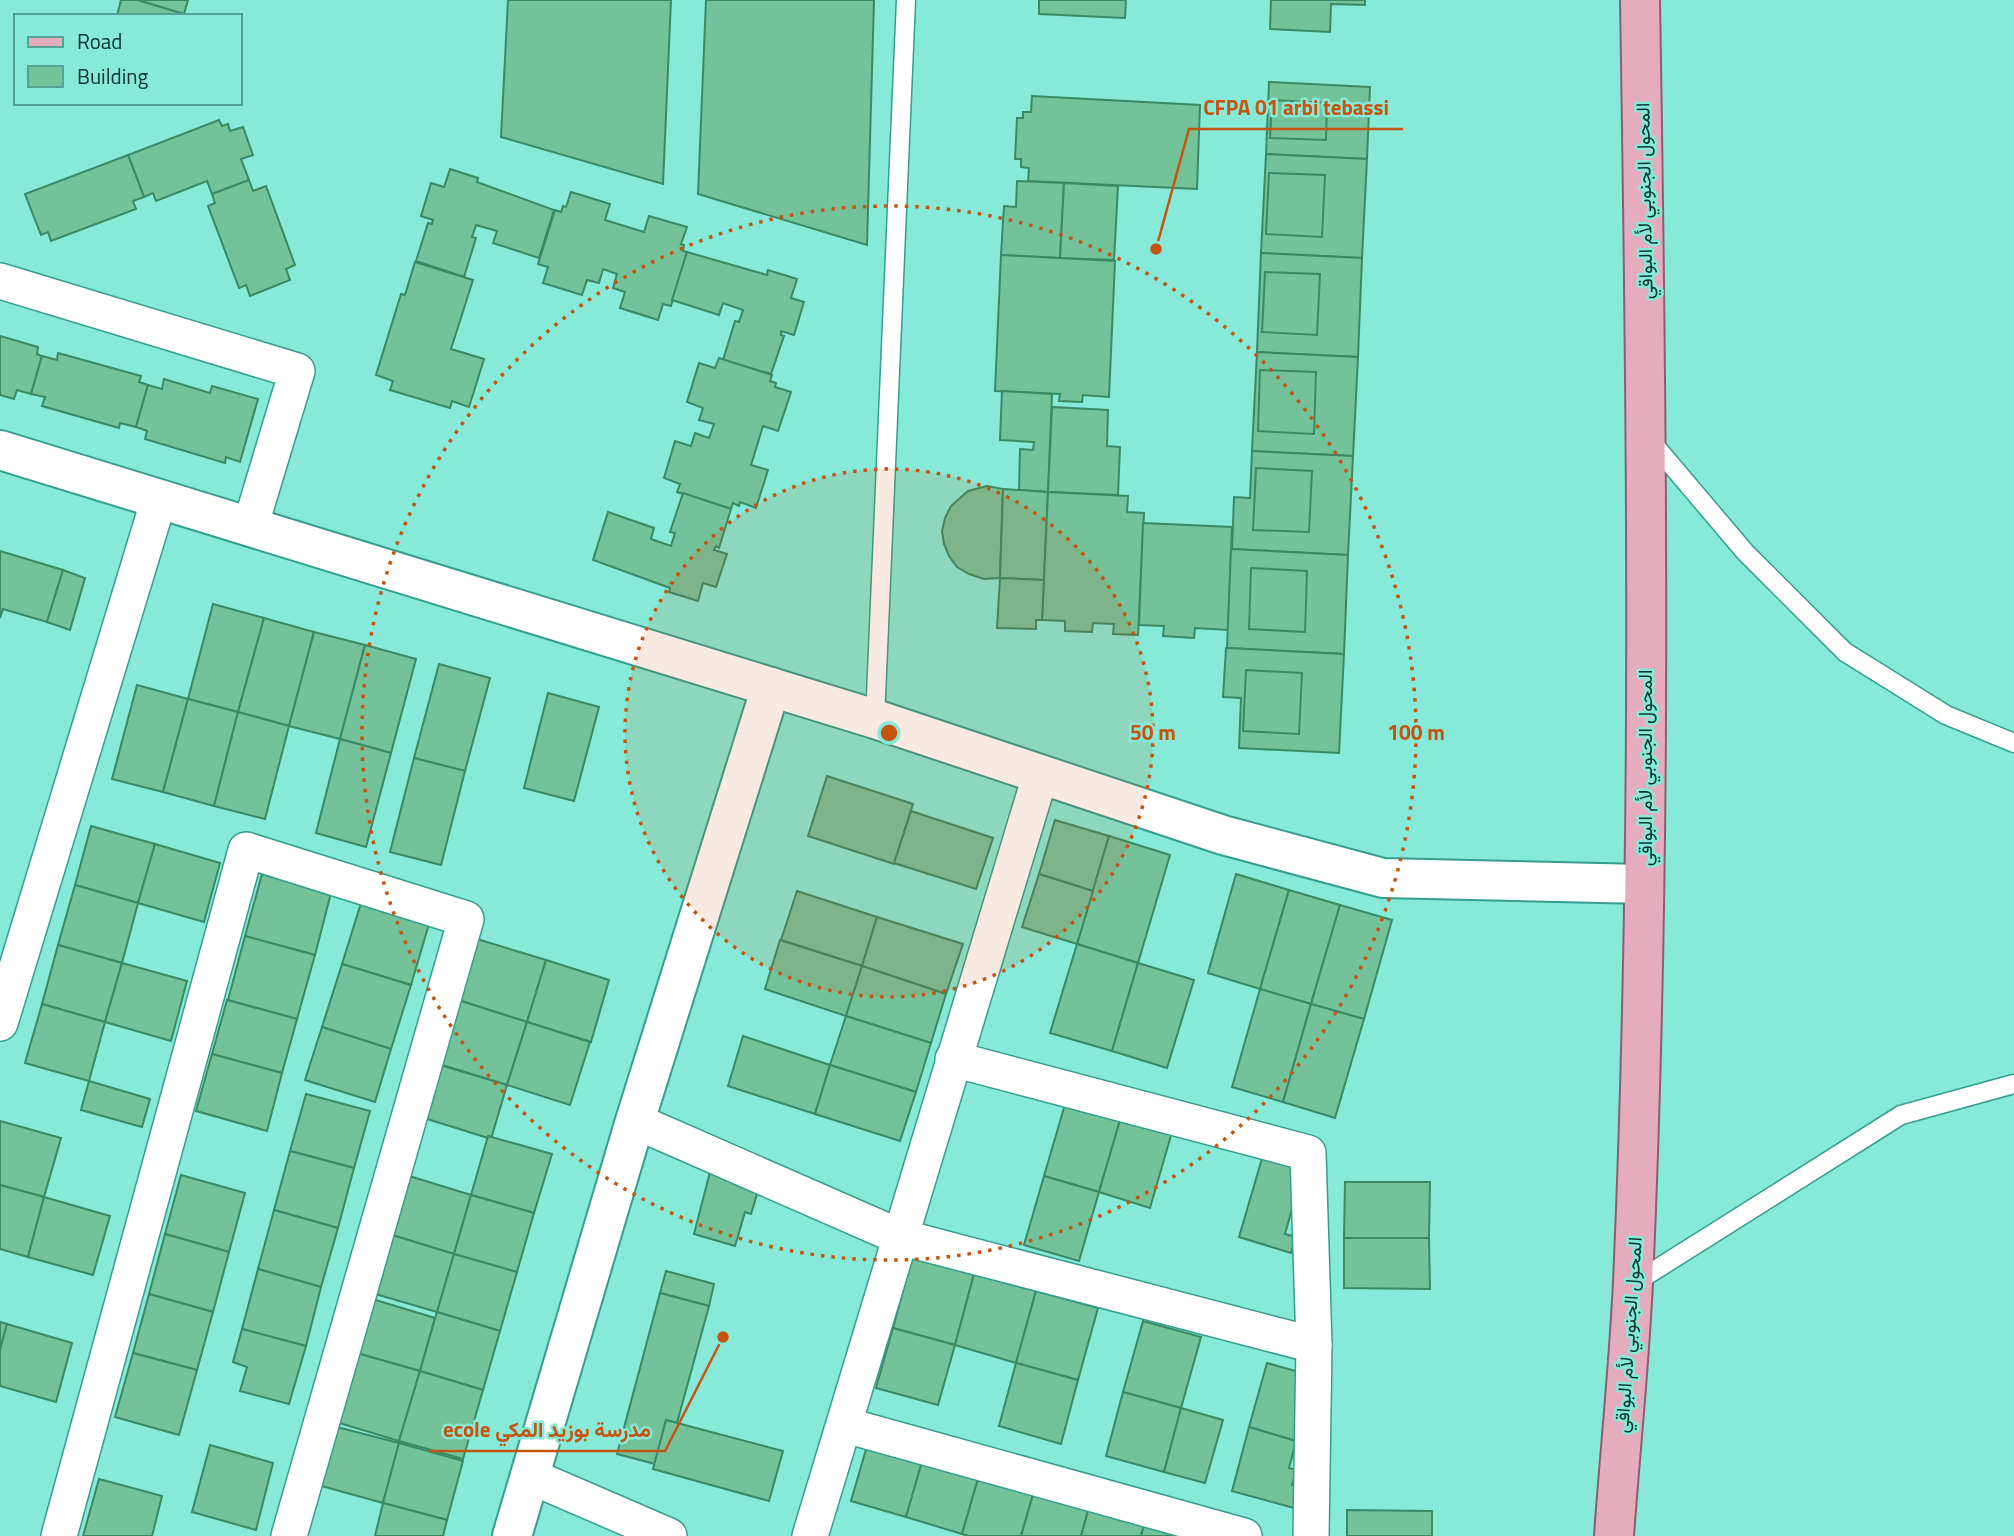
<svg xmlns="http://www.w3.org/2000/svg" width="2014" height="1536" viewBox="0 0 2014 1536" font-family="'Titillium Web',Vazirmatn,sans-serif">
<rect width="100%" height="100%" fill="#87ead8"/>
<g fill="#73c29a" stroke="#398963" stroke-width="2">
<polygon points="121,0 138,0 189,15 117,16"/>
<polygon points="138,0 188,0 184,14"/>
<polygon points="508,0 671,0 663,184 501,137"/>
<polygon points="706,0 874,0 867,245 698,194"/>
<polygon points="1039,0 1126,0 1125,18 1039,14"/>
<polygon points="1271,0 1365,0 1365,5 1331,4 1330,32 1270,29"/>
<polygon points="1269,82 1370,87 1367,159 1266,154"/>
<polygon points="1032,96 1200,105 1197,189 1028,181 1029,168 1021,167 1021,159 1015,159 1017,118 1023,118 1023,112 1031,112"/>
<polygon points="1272,100 1327,103 1326,140 1270,138"/>
<polygon points="219,120 222,126 228,124 230,131 243,127 253,155 241,159 249,180 212,194 207,181 156,201 153,193 144,197 128,155"/>
<polygon points="1266,154 1367,159 1362,258 1261,253"/>
<polygon points="128,155 144,197 133,201 136,209 51,241 48,232 41,235 25,194"/>
<polygon points="450,169 478,178 477,182 554,210 539,258 493,243 497,231 476,225 472,237 476,238 464,277 416,261 428,223 432,224 433,220 421,216 431,183 444,187"/>
<polygon points="1269,173 1325,175 1322,237 1266,234"/>
<polygon points="249,180 253,191 266,186 295,265 286,269 290,280 250,296 246,285 239,288 208,206 215,203 212,194"/>
<polygon points="1017,181 1064,183 1060,258 1001,255 1004,206 1016,207"/>
<polygon points="1064,183 1118,186 1114,260 1060,258"/>
<polygon points="571,192 610,204 605,220 644,232 649,216 687,227 681,244 684,245 683,251 687,252 671,306 663,304 658,320 620,308 625,292 613,288 617,274 603,269 599,283 587,280 582,295 543,283 548,267 538,264 555,210 561,212 563,206 566,207"/>
<polygon points="687,252 767,275 768,270 797,279 791,298 804,302 794,335 781,331 781,335 784,336 771,374 723,360 735,321 739,322 743,310 723,303 719,315 672,300"/>
<polygon points="1261,253 1362,258 1358,357 1257,352"/>
<polygon points="1001,255 1115,261 1109,397 1083,395 1082,402 1059,401 1060,394 995,391"/>
<polygon points="415,262 473,280 451,349 484,359 469,407 452,401 450,408 390,390 393,381 376,375 401,294 405,295"/>
<polygon points="1265,272 1320,274 1317,335 1262,332"/>
<polygon points="0,336 38,347 37,354 42,356 31,394 17,390 14,399 0,395"/>
<polygon points="1257,352 1358,357 1353,456 1252,451"/>
<polygon points="58,353 141,376 139,382 148,385 136,427 120,423 119,428 42,406 45,397 31,394 42,356 57,360"/>
<polygon points="719,358 772,375 770,381 776,383 775,387 791,392 778,431 763,426 751,465 768,470 756,508 740,502 739,506 733,503 731,509 677,492 680,484 664,478 675,441 691,446 695,433 709,438 714,424 699,420 703,408 687,402 699,363 715,368"/>
<polygon points="1260,370 1316,372 1314,434 1258,431"/>
<polygon points="164,379 210,393 212,386 258,399 240,462 226,457 225,463 145,439 147,431 136,427 148,385 162,389"/>
<polygon points="1002,391 1052,394 1048,492 1019,490 1020,449 1033,450 1034,442 1000,440"/>
<polygon points="1052,407 1108,410 1107,446 1120,447 1118,495 1048,492"/>
<polygon points="1252,451 1353,456 1348,555 1232,549 1234,497 1250,498"/>
<polygon points="1256,468 1312,471 1309,532 1253,530"/>
<polygon points="987,486 1003,489 1000,578 984,579 969,574 957,567 949,556 944,544 942,531 945,518 951,506 968,491"/>
<polygon points="1003,489 1048,492 1044,580 1000,578"/>
<polygon points="1048,492 1128,496 1127,512 1144,513 1138,635 1113,634 1114,624 1093,623 1092,632 1065,631 1065,621 1042,620"/>
<polygon points="683,493 731,509 719,548 716,546 714,550 727,554 716,587 703,583 698,601 669,592 670,588 593,560 608,512 654,528 651,539 671,546 675,533 670,532"/>
<polygon points="1143,523 1232,527 1228,630 1195,628 1194,638 1163,636 1164,626 1139,625"/>
<polygon points="1231,549 1348,555 1344,654 1227,648"/>
<polygon points="0,551 63,570 47,622 3,609 0,618"/>
<polygon points="1251,568 1307,571 1305,632 1249,629"/>
<polygon points="63,570 85,578 70,630 47,622"/>
<polygon points="1000,578 1044,580 1042,620 1036,620 1036,629 997,628"/>
<polygon points="213,604 264,618 238,712 188,699"/>
<polygon points="264,618 314,632 289,726 238,712"/>
<polygon points="314,632 365,645 340,739 289,726"/>
<polygon points="365,645 416,659 391,753 340,739"/>
<polygon points="1226,648 1344,654 1339,753 1239,748 1241,698 1223,697"/>
<polygon points="439,664 490,678 465,771 414,758"/>
<polygon points="1246,670 1302,673 1299,734 1243,731"/>
<polygon points="137,685 188,699 163,792 112,779"/>
<polygon points="548,693 599,707 574,801 524,788"/>
<polygon points="188,699 238,712 214,806 163,792"/>
<polygon points="238,712 289,726 265,819 214,806"/>
<polygon points="340,739 391,753 366,847 316,833"/>
<polygon points="414,758 465,771 441,865 390,852"/>
<polygon points="827,776 913,804 894,864 808,836"/>
<polygon points="911,811 993,838 976,889 894,863"/>
<polygon points="1055,820 1109,836 1093,891 1039,874"/>
<polygon points="91,826 155,844 138,903 75,885"/>
<polygon points="1109,836 1170,855 1138,963 1077,944"/>
<polygon points="155,844 220,863 204,922 138,903"/>
<polygon points="262,874 331,893 315,955 245,936"/>
<polygon points="1039,874 1093,891 1077,944 1022,927"/>
<polygon points="1236,874 1289,890 1260,989 1208,973"/>
<polygon points="75,885 138,903 122,963 58,945"/>
<polygon points="1289,890 1340,905 1311,1004 1260,989"/>
<polygon points="797,891 877,917 862,966 781,940"/>
<polygon points="361,903 429,924 411,985 342,964"/>
<polygon points="1340,905 1392,920 1364,1019 1311,1004"/>
<polygon points="877,917 963,944 946,994 862,966"/>
<polygon points="245,936 315,955 297,1019 228,1000"/>
<polygon points="477,939 546,960 527,1022 458,1000"/>
<polygon points="780,940 862,966 846,1016 765,989"/>
<polygon points="1077,944 1138,963 1112,1051 1050,1033"/>
<polygon points="58,945 122,963 105,1022 42,1004"/>
<polygon points="546,960 609,980 591,1042 527,1022"/>
<polygon points="122,963 187,981 171,1041 105,1022"/>
<polygon points="1138,963 1194,980 1167,1068 1112,1051"/>
<polygon points="342,964 411,985 391,1049 322,1027"/>
<polygon points="862,966 946,994 931,1043 846,1016"/>
<polygon points="1260,989 1311,1004 1283,1102 1232,1087"/>
<polygon points="227,1000 297,1019 282,1073 212,1054"/>
<polygon points="458,1000 527,1022 507,1085 439,1064"/>
<polygon points="42,1004 105,1022 89,1081 25,1063"/>
<polygon points="1311,1004 1364,1019 1335,1118 1283,1102"/>
<polygon points="846,1016 931,1043 916,1092 830,1065"/>
<polygon points="527,1022 590,1042 570,1105 507,1085"/>
<polygon points="322,1027 391,1049 375,1102 305,1080"/>
<polygon points="743,1036 830,1065 815,1114 728,1086"/>
<polygon points="212,1054 282,1073 267,1131 196,1111"/>
<polygon points="437,1064 507,1085 491,1139 421,1117"/>
<polygon points="830,1065 916,1092 900,1141 815,1114"/>
<polygon points="89,1081 150,1099 142,1127 81,1110"/>
<polygon points="306,1094 370,1111 354,1168 290,1151"/>
<polygon points="1068,1094 1123,1110 1099,1192 1044,1176"/>
<polygon points="1123,1110 1174,1125 1150,1208 1099,1192"/>
<polygon points="0,1121 61,1138 44,1197 0,1185"/>
<polygon points="488,1136 552,1154 534,1213 471,1195"/>
<polygon points="290,1151 354,1168 338,1228 274,1210"/>
<polygon points="1263,1155 1298,1166 1297,1191 1285,1234 1296,1237 1291,1253 1239,1237"/>
<polygon points="710,1172 758,1191 751,1214 745,1212 735,1246 694,1234"/>
<polygon points="181,1175 245,1193 229,1252 165,1234"/>
<polygon points="406,1175 471,1195 454,1254 388,1234"/>
<polygon points="1044,1176 1099,1192 1079,1261 1024,1245"/>
<polygon points="1345,1182 1430,1182 1429,1238 1344,1238"/>
<polygon points="0,1185 44,1197 28,1257 0,1249"/>
<polygon points="471,1195 534,1213 517,1272 454,1254"/>
<polygon points="44,1197 110,1216 93,1275 28,1257"/>
<polygon points="274,1210 338,1228 321,1287 258,1269"/>
<polygon points="165,1234 229,1252 213,1312 149,1294"/>
<polygon points="389,1234 454,1254 437,1312 372,1293"/>
<polygon points="1344,1238 1429,1238 1430,1289 1344,1288"/>
<polygon points="454,1254 517,1272 500,1331 437,1312"/>
<polygon points="912,1257 974,1274 955,1345 893,1328"/>
<polygon points="258,1269 321,1287 306,1346 242,1329"/>
<polygon points="666,1271 714,1284 709,1306 660,1293"/>
<polygon points="974,1274 1036,1291 1016,1363 955,1345"/>
<polygon points="1036,1291 1098,1308 1078,1380 1016,1363"/>
<polygon points="660,1293 709,1306 677,1423 666,1420 655,1464 617,1454"/>
<polygon points="149,1294 213,1312 197,1370 133,1353"/>
<polygon points="369,1298 435,1318 420,1371 353,1352"/>
<polygon points="437,1312 500,1331 483,1390 420,1371"/>
<polygon points="1143,1321 1201,1337 1181,1408 1123,1392"/>
<polygon points="0,1322 7,1324 0,1350"/>
<polygon points="7,1324 72,1343 56,1402 0,1386 0,1350"/>
<polygon points="893,1328 955,1345 938,1405 876,1388"/>
<polygon points="242,1329 306,1346 289,1404 240,1391 247,1367 233,1362"/>
<polygon points="353,1352 420,1371 399,1441 333,1421"/>
<polygon points="133,1353 197,1370 179,1435 115,1417"/>
<polygon points="1016,1363 1078,1380 1061,1444 999,1426"/>
<polygon points="1267,1363 1299,1372 1296,1441 1249,1427"/>
<polygon points="420,1371 483,1390 463,1459 399,1441"/>
<polygon points="1123,1392 1181,1408 1164,1472 1106,1456"/>
<polygon points="1181,1408 1223,1420 1205,1483 1164,1472"/>
<polygon points="666,1420 783,1451 769,1501 653,1469"/>
<polygon points="333,1426 399,1443 383,1503 318,1485"/>
<polygon points="1249,1427 1296,1441 1289,1468 1296,1470 1292,1485 1300,1487 1294,1508 1232,1491"/>
<polygon points="871,1432 926,1448 906,1517 851,1501"/>
<polygon points="399,1443 463,1461 447,1520 383,1503"/>
<polygon points="210,1445 273,1463 256,1530 192,1512"/>
<polygon points="926,1448 982,1465 962,1534 906,1517"/>
<polygon points="982,1465 1037,1481 1021,1536 969,1536 962,1534"/>
<polygon points="99,1479 162,1496 152,1536 83,1536"/>
<polygon points="1037,1481 1092,1497 1081,1536 1021,1536"/>
<polygon points="1092,1497 1147,1514 1141,1536 1081,1536"/>
<polygon points="383,1503 447,1520 443,1536 375,1536"/>
<polygon points="1347,1510 1432,1511 1432,1536 1347,1536"/>
<polygon points="1147,1514 1200,1536 1141,1536"/>
</g>
<g fill="none" stroke-linecap="round" stroke-linejoin="round">
<defs>
<g id="lane">
<polyline points="1651,441 1745,552 1845,652 1946,715 2014,743"/>
<polyline points="875,719 906,0"/>
<polyline points="1633,1284 1901,1115 2014,1084"/>
</g>
<g id="street">
<polyline points="0,281 297,371 250,527"/>
<polyline points="0,1023 159,499"/>
<polyline points="953,1059 1308,1153 1314,1345 1311,1536"/>
<polyline points="635,1121 900,1237 1314,1345"/>
<polyline points="845,1425 1244,1536"/>
<polyline points="530,1476 669,1536"/>
<polyline points="59,1536 246,850 466,919 289,1536"/>
<polyline points="810,1536 1041,773"/>
</g>
<g id="secondary">
<polyline points="0,450 875,719 1223,835 1383,878 1644,884"/>
<polyline points="512,1536 635,1121 771,687"/>
</g>
<path id="primary" d="M1614,1536c6,-85 15,-169 19,-254 19,-427 14,-855 7,-1282"/>
</defs>
<use href="#lane" stroke="#359e8e" stroke-width="21"/>
<use href="#street" stroke="#359e8e" stroke-width="38"/>
<use href="#secondary" stroke="#359e8e" stroke-width="42"/>
<use href="#primary" stroke="#8c5f70" stroke-width="42"/>
<use href="#lane" stroke="#fff" stroke-width="18"/>
<use href="#street" stroke="#fff" stroke-width="35"/>
<use href="#secondary" stroke="#fff" stroke-width="38"/>
<use href="#primary" stroke="#e5acbe" stroke-width="38"/>
</g>
<circle cx="889" cy="733" r="264" fill="#c65411" fill-opacity=".12"/>
<g fill="none" stroke="#c65411" stroke-width="3.5" stroke-dasharray="3.5 7">
<circle cx="889" cy="733" r="264"/>
<circle cx="889" cy="733" r="527"/>
</g>
<g text-anchor="middle" stroke-width="5" stroke-linejoin="round" paint-order="stroke">
<g font-size="19" fill="#07352e" stroke="#87ead8">
<text transform="translate(1644 201) rotate(-91)" y="7">المحول الجنوبي لأم البواقي</text>
<text transform="translate(1645 768) rotate(-90)" y="7">المحول الجنوبي لأم البواقي</text>
<text transform="translate(1628 1335) rotate(-86)" y="7">المحول الجنوبي لأم البواقي</text>
</g>
</g>
<circle cx="889" cy="733" r="10" fill="#c65411" stroke="#87ead8" stroke-width="3.5"/>
<g font-size="21" text-anchor="middle" font-weight="bold" fill="#c65411" stroke="#87ead8" stroke-width="5" stroke-linejoin="round" paint-order="stroke">
<text x="1153" y="740">50 m</text>
<text x="1416" y="740">100 m</text>
</g>
<path fill="none" stroke="#c65411" stroke-width="2.5" d="M1156 249L1189 129H1403M723 1337L665 1451H429"/>
<g fill="#c65411" stroke="#87ead8" stroke-width="2.5">
<circle cx="1156" cy="249" r="7"/>
<circle cx="723" cy="1337" r="7"/>
</g>
<g font-size="21" text-anchor="middle" font-weight="bold" fill="#c65411" stroke="#87ead8" stroke-width="5" stroke-linejoin="round" paint-order="stroke">
<text x="1296" y="115">CFPA 01 arbi tebassi</text>
<text x="547" y="1437">ecole مدرسة بوزيد المكي</text>
</g>
<rect x="14" y="14" width="228" height="91" fill="#87ead8" stroke="#54a294" stroke-width="2"/>
<rect x="28" y="37" width="35" height="10" fill="#e5acbe" stroke="#54a294" stroke-width="2"/>
<text x="77" y="49" font-size="21" fill="#07352e">Road</text>
<rect x="28" y="66" width="35" height="21" fill="#73c29a" stroke="#54a294" stroke-width="2"/>
<text x="77" y="84" font-size="21" fill="#07352e">Building</text>
</svg>
